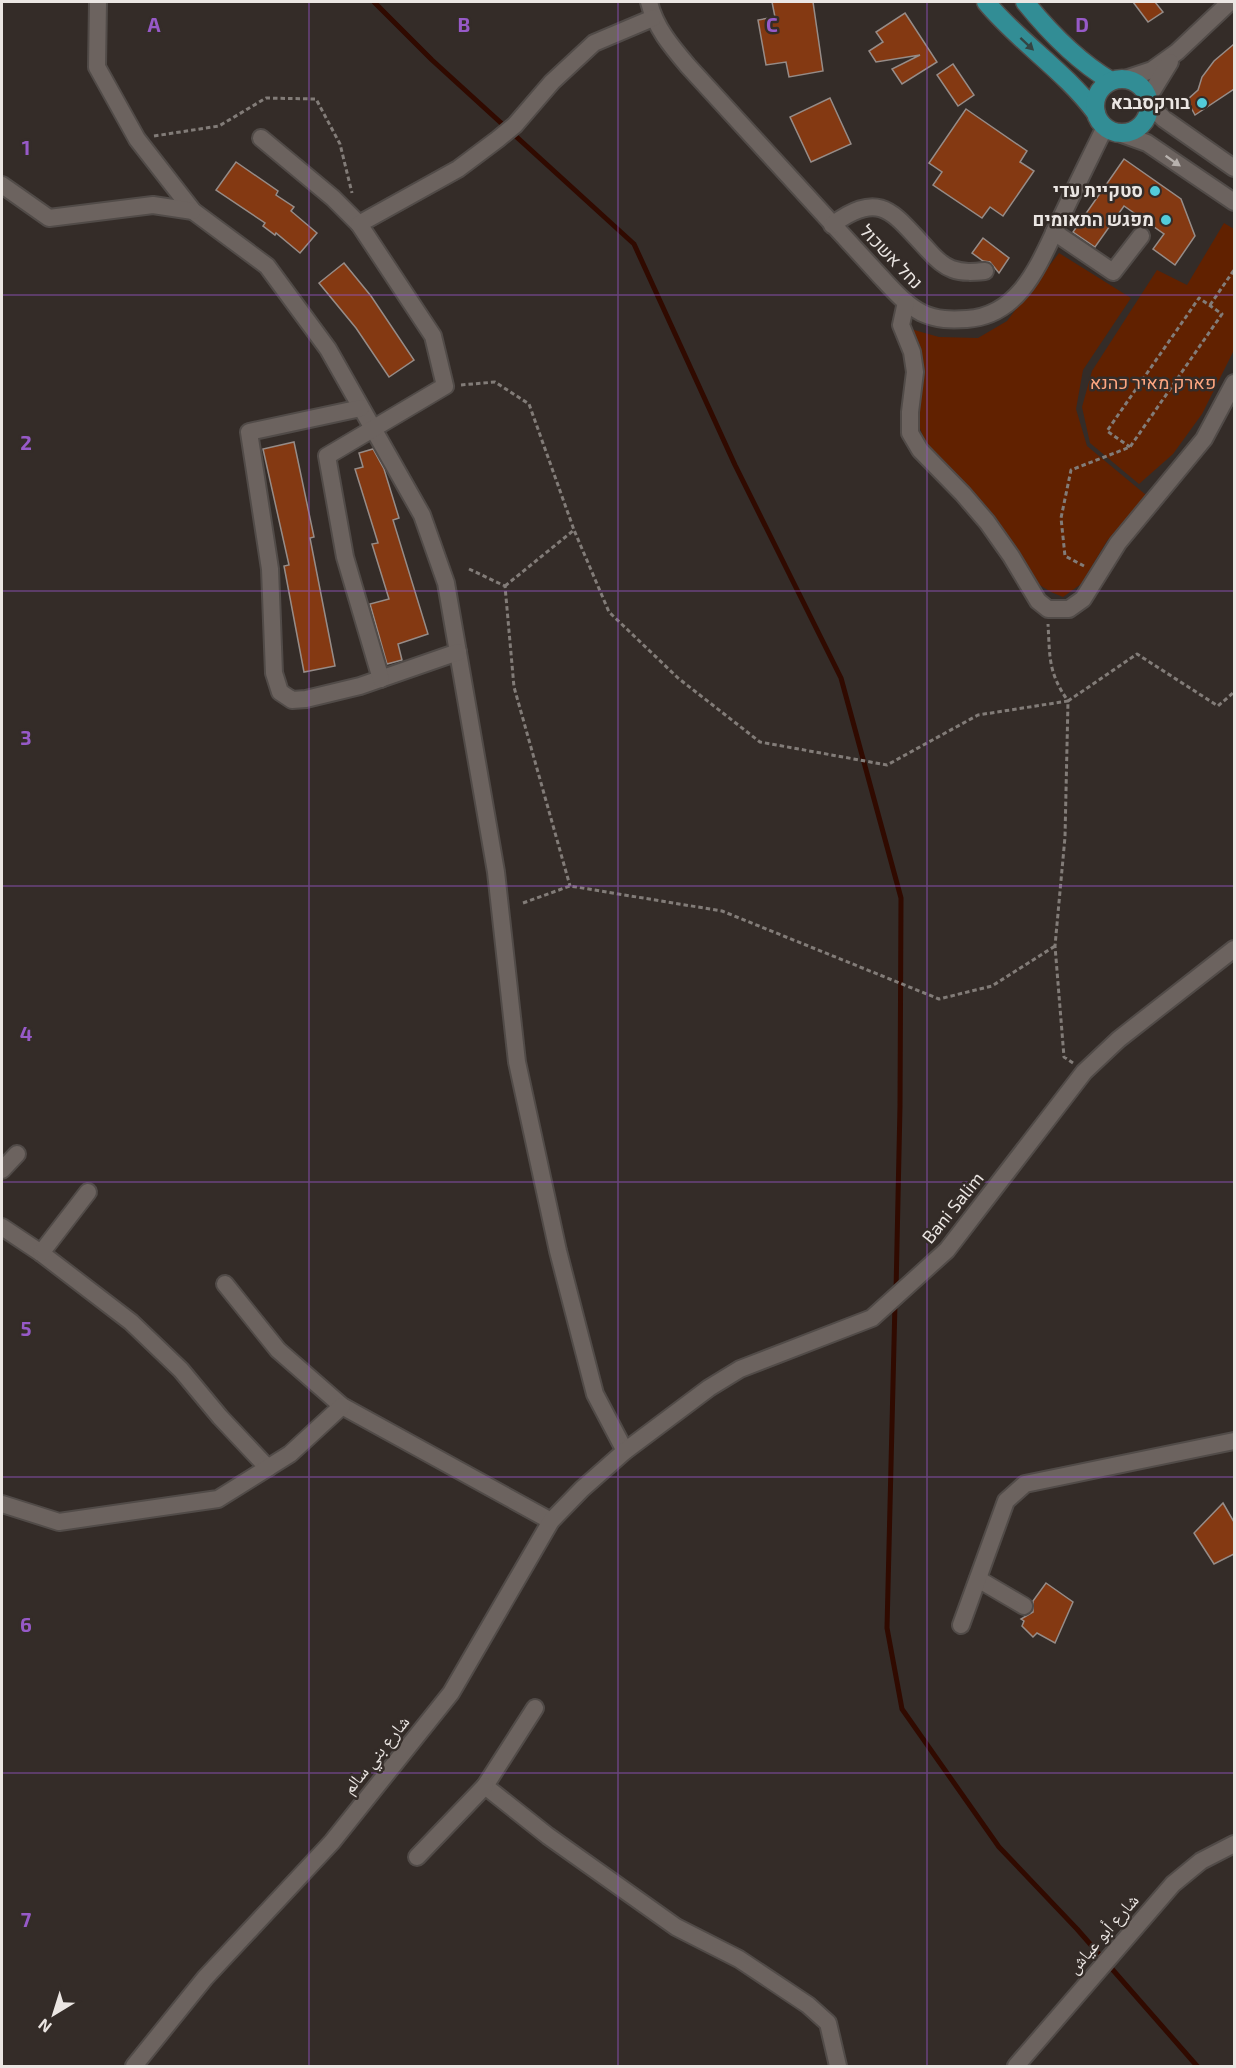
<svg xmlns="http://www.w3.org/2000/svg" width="1236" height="2068" viewBox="0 0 1236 2068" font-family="'Exo 2','Noto Naskh Arabic',Heebo,sans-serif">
<rect width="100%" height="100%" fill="#342c28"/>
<g fill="#612100">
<polygon points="1224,223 1234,229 1234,350 1202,414 1173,454 1139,484 1090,443 1082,407 1092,371 1157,270 1187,285"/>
<polygon points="1059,253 1131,298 1083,370 1076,409 1087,446 1146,495 1107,541 1081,584 1063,597 1051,592 1038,584 925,441 917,421 907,328 939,337 978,338 1007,321"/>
</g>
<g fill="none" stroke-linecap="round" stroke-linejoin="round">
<g stroke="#300a00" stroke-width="5">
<polyline points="374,2 432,60 634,244 735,465 841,678 901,898 900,1106 896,1291"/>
<polyline points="895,1303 887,1628 902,1709 999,1847 1077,1929 1197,2066"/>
</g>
</g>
<g fill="#843912" stroke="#968c88" stroke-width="1.5">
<polygon points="772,2 813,2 823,71 789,77 786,62 766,65 758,20 775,17"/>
<polygon points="1133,2 1155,2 1163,12 1148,22"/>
<polygon points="905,13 937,62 902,84 892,69 920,55 876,62 869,51 883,42 876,32"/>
<polygon points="1234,44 1234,89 1195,115 1187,100 1198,90 1202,77 1214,61"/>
<polygon points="953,64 974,95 958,106 937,75"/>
<polygon points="830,98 851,144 811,162 790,117"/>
<polygon points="966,109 1027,151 1020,162 1034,171 1003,216 990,207 982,218 933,185 942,172 929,163"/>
<polygon points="1124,159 1181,199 1195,236 1175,265 1153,249 1164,234 1124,206 1095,247 1073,232"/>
<polygon points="236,162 278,191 276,195 294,207 291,211 317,233 300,253 276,233 275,235 263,226 265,223 216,190"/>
<polygon points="983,238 1009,258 999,273 990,262 983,261 972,253"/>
<polygon points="344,263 371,296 414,360 389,377 356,328 319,283"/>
<polygon points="294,442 314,537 310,538 335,666 304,672 284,566 289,565 263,449"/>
<polygon points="373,449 384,469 399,518 393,520 428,634 398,644 402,660 387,664 370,604 389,599 372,544 378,543 355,469 363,467 359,453"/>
<polygon points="1223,1503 1234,1522 1234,1554 1214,1564 1194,1533"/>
<polygon points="1046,1583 1073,1602 1055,1643 1037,1633 1033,1637 1022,1626 1024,1621 1021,1619 1033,1612 1033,1601"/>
</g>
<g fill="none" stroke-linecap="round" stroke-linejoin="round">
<defs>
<g id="minor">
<polyline points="98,2 97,67 137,139 193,211 267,266 328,349 422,515 446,583 496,872 517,1062 558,1251 595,1394 625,1451"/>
<path d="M649,2c6,25 22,44 39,64l193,211c12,13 25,28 41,36 15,7 29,7 45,6 55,-4 73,-58 94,-101 14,-30 29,-60 44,-91"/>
<polyline points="1125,79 1152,70 1177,52 1230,2"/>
<polyline points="1148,98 1170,62"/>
<polyline points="1149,104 1164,119 1234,168"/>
<polyline points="1122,134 1147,143 1234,202"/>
<polyline points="261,138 333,198 359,224"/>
<polyline points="2,185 49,218 153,205 193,211"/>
<path d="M832,225c49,-36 61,-12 95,24 7,8 16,17 25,20 11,4 22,3 33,2"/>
<polyline points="1054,232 1113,272 1141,236"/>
<polyline points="906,302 901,325 912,352 915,372 910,412 910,433 920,450 963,494 987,522 1011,556 1038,601 1048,609 1069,609 1083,599 1118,543 1204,439 1234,383"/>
<polyline points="361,408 249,432 270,569 274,673 280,692 292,700 306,699 360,686 458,652"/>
<polyline points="381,679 345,557 327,456 445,386 433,336 359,224 458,169 498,139 515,125 552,82 594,43 653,18"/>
<polyline points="2,1170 17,1154"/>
<polyline points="2,1227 41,1253 131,1322 181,1370 220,1417 268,1468"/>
<polyline points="41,1253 88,1192"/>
<polyline points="225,1284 278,1350 342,1406 551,1521"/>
<polyline points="2,1504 59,1522 218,1499 290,1454 342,1406"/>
<polyline points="978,1579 1024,1606"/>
<polyline points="961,1625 1006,1501 1025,1484 1234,1441"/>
<polyline points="535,1708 485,1786 548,1836 676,1927 739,1959 808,2005 828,2023 838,2066"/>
<polyline points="417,1857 485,1786"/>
<polyline points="134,2066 205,1978 332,1842 451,1693 551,1521 582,1489 625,1451 709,1388 740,1369 872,1318 947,1250 1084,1072 1119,1039 1234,949"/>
<polyline points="1016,2066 1173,1884 1201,1861 1234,1844"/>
</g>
<g id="major">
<path d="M986,2c33,40 79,69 110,111"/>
<path d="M1025,2c25,31 52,59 86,79"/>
<circle cx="1122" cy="106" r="27"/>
</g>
</defs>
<use href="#minor" stroke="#514b48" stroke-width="20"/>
<use href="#major" stroke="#514b48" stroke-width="21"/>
<g stroke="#827c78" stroke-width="3" stroke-dasharray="4.5 3" stroke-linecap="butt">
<polyline points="154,136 219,126 266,98 316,99 340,144 352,193"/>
<polyline points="1210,305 1234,270"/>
<polyline points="461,385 495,382 529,404 574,530"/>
<polyline points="1084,566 1065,556 1061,518 1071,470 1130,447 1222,314 1199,298 1107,431 1130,447"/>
<polyline points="469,569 505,586 514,687 570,886"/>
<path d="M505,586l69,-56 35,82 69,66 82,64 127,23 91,-50 90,-14c-20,-29 -18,-43 -20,-77"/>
<polyline points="523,903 570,886 722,911 939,999 992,986 1055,946"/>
<polyline points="1073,1063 1064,1057 1055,946 1065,837 1068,701 1137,654 1218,706 1234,692"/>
</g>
<use href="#minor" stroke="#6c635f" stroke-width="16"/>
<use href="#major" stroke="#328d95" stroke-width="18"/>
</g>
<defs><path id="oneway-solid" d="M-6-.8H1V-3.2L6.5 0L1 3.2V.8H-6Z" transform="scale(1.5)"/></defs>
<use fill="#344443" href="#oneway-solid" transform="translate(1027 44) rotate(43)"/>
<use fill="#b8b2ae" href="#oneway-solid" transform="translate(1173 161) rotate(35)"/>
<path fill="none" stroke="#975ac8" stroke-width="1.5" stroke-opacity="0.55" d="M309,2v2064M618,2v2064M927,2v2064M2,295h1232M2,591h1232M2,886h1232M2,1182h1232M2,1477h1232M2,1773h1232"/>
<g fill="#53cbda" stroke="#342c28" stroke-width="2">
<circle cx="1202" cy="103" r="6"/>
<circle cx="1155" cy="191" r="6"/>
<circle cx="1166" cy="220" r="6"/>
</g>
<g text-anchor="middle" stroke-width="5" stroke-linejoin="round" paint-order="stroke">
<g font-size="18" font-weight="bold" fill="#ebe6e3" stroke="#342c28" text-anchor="end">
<text x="1190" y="109">בורקסבבא</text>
<text x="1143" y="197">סטקיית עדי</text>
<text x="1154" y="226">מפגש התאומים</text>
</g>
<g font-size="18" fill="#ebe6e3" stroke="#342c28">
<text transform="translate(891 257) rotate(46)" y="6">נחל אשכול</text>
<text transform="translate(953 1208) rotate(-51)" y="6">Bani Salim</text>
<text transform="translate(376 1755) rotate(-51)" y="6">شارع بني سالم</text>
<text transform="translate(1103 1934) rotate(-49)" y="6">شارع أبو عياش</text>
</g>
<g font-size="18" fill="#fda680" stroke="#342c28">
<text x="1153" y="389">פארק מאיר כהנא</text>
</g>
</g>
<g font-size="20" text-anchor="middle" font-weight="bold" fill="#975ac8" stroke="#342c28" stroke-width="5" stroke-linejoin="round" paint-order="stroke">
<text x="154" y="32">A</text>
<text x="464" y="32">B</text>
<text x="772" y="32">C</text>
<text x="1082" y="32">D</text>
<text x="26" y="155">1</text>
<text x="26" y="450">2</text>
<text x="26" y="745">3</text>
<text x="26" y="1041">4</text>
<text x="26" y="1336">5</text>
<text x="26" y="1632">6</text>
<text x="26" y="1927">7</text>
</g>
<rect width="1236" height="2068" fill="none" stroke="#ebe6e3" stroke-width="6"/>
<g transform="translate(54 2014) rotate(218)" stroke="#342c28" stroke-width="4.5" paint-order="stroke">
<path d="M0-4.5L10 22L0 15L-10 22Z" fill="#ebe6e3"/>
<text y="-9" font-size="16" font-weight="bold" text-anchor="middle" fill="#ebe6e3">N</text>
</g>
</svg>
